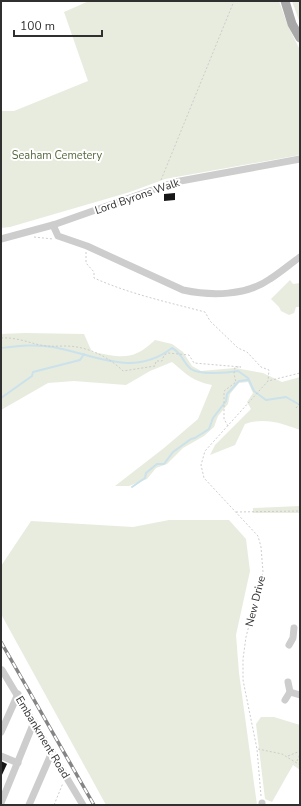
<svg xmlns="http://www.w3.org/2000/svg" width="301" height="806" viewBox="0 0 301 806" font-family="'Nunito Sans',sans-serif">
<rect width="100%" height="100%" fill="#fff"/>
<g fill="#e7ecde">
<polygon points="89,1 279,1 288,26 300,50 300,155 165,179 130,192 10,227 1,228 1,111 14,111 88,81 64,12"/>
<polygon points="292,1 300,1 300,23"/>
<polygon points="290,280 293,284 300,283 300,307 296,307 294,313 289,315 281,311 279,307 271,299"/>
<path d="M25,333l59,1 8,18c29,5 40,10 63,-12l17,4 11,8 9,14 9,5 34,-3 28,5 19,9 18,-5v53c-18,-7 -36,-13 -55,-6l-10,21 -25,10 5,-10 36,-36 -4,-7 6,-9 -5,-11 -9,1 -9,11 -2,10 -10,12 -4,11 -10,9 -21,12 -16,16 -11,4 -9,11 -18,7h-14l49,-38 34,-29 14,-34c-19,-4 -25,-10 -40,-23l-22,9 -24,14 -52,-4 -26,2 -47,27v-76z"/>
<polygon points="300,506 300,513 253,513 253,508"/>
<polygon points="169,520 229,520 246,539 250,571 236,635 239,673 257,805 106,805 1,614 1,566 31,521 133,527"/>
<polygon points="261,717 274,717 300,725 300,770 293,765 272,802 265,799 256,724"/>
</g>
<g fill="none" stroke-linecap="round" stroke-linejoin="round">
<g stroke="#cbe1eb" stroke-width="2">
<path d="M1,348c18,-2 35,-4 52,-1 43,8 80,31 119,1 11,6 11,15 19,21 8,6 36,4 47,2l10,7 6,13 12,9 20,-3 14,8"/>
<polyline points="1,398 32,376 33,372 80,360 84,354"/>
<polyline points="132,487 145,478 146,473 157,464 164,464 173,452 191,439 195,438 209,429 213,418 226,401 227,394 239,381 248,380"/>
</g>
</g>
<g fill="#171717">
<polygon points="175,193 175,200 164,201 164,194"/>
<polygon points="1,761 7,764 1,777"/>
</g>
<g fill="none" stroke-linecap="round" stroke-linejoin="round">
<g stroke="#cdcdcd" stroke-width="1" stroke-dasharray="2 2" stroke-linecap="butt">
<polyline points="161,180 234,1"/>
<polyline points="34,237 53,239"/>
<path d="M86,252v11l8,9v6c36,16 73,24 111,34l5,9 28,27 9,4 14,15 8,3 -1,11"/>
<path d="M1,338c14,-1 26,4 39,7 9,2 16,1 25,1 21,0 43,10 58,25l32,-5 1,-5h6l2,-6 4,-2 21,2 5,8 47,4h-6l-1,7 2,8 -12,9v28l4,7"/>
<polyline points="296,408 300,403"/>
<polyline points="236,512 300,511"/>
<polyline points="258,749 282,754 300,765"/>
<polyline points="288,756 300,751"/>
<polyline points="297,761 300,754"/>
<polyline points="261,796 257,749 243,680 243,659 246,637 263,572 261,547 258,536 204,478 201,465 205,451 268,381 300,373"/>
<polyline points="54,805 63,783"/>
</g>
<g stroke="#cdcdcd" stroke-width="7">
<path d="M53,225l5,11 29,10 96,44c28,6 63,6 87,-11 11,-7 20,-15 30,-22"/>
<polyline points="1,239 53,225 175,182 300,159"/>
<polyline points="289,645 293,638 294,628"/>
<polyline points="2,670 83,805"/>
<polyline points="290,692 300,695"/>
<polyline points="285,700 290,692 288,682"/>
<polyline points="1,732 18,694"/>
<polyline points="1,756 18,763"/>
<polyline points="1,803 34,722"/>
<polyline points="262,803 262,805"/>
<polyline points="29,805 52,752"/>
</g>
<polyline stroke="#a8a8a8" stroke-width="9" points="285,1 292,24 300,38"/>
<defs>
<polyline id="rail" points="1,642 94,805"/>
</defs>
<use href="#rail" stroke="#858585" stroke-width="3.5"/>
<use href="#rail" stroke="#fff" stroke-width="2" stroke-dasharray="6" stroke-linecap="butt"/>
</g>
<g text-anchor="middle" stroke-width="4" stroke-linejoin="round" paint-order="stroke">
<g font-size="11" fill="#566a3e" stroke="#fff">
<text x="57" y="159">Seaham Cemetery</text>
</g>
<g font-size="11" fill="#303030" stroke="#fff">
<text transform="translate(137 196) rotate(-19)" y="4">Lord Byrons Walk</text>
<text transform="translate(255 601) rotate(-76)" y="4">New Drive</text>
<text transform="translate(43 737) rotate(59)" y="4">Embankment Road</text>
</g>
</g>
<rect width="301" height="806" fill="none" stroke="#303030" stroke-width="4"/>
<path d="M14 30v6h88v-6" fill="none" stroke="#303030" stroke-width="2"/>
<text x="20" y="30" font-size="12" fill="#303030" stroke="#ffffff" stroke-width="3" paint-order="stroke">100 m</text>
</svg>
